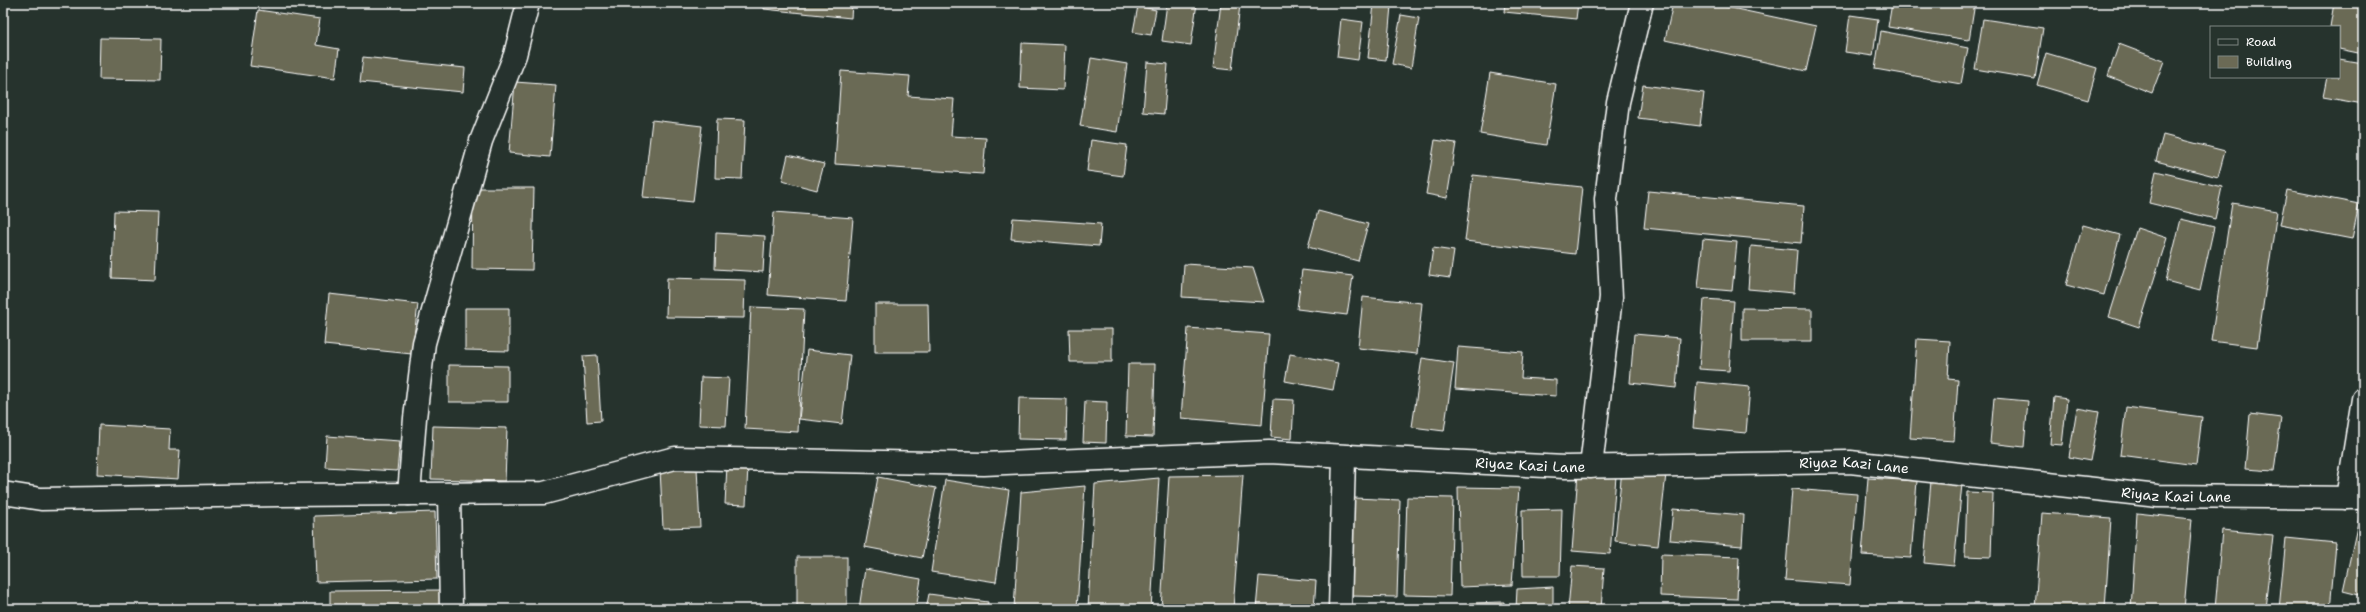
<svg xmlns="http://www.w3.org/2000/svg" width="2366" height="612" viewBox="0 0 2366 612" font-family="'Shantell Sans',sans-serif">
<rect width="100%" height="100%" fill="#26332d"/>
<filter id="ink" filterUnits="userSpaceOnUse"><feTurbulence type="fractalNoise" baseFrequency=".025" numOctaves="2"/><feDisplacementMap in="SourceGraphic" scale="8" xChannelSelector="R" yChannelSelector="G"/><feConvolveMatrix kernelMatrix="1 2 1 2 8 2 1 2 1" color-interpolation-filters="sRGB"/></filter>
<g filter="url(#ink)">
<g fill="#6b6a55" stroke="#fff">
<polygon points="57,3 105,3 105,5"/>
<polygon points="764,3 852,3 851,18 764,9"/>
<polygon points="1167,3 1197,3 1191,45 1162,41"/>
<polygon points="1221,3 1240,5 1232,70 1213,68"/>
<polygon points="1349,3 1370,3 1369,6"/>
<polygon points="1505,3 1578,3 1576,19 1504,12"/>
<polygon points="1673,3 1708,3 1816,26 1806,71 1665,40"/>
<polygon points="1892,3 1975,3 1969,40 1888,27"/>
<polygon points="2334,3 2363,5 2363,54 2339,49 2339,27 2330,27"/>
<polygon points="1374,4 1391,6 1386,60 1368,58"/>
<polygon points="1138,6 1156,10 1151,35 1133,32"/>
<polygon points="258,10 320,19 316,45 339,49 335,78 250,66"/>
<polygon points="1401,15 1419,18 1411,68 1392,64"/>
<polygon points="1850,15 1878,19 1873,56 1845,52"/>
<polygon points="1341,19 1363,22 1358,60 1337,57"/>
<polygon points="1983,19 2043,28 2035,79 1975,69"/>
<polygon points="1881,31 1968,48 1961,84 1875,69"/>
<polygon points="100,38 161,39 160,80 99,79"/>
<polygon points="1022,43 1065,45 1063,90 1020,88"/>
<polygon points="2119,44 2164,61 2152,93 2108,76"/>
<polygon points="2046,53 2097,68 2088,100 2037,85"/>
<polygon points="363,57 465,68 463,92 360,82"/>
<polygon points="1091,58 1127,64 1117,132 1080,126"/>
<polygon points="2339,59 2363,63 2363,104 2323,97 2327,77 2339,77"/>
<polygon points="1147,62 1168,64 1164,114 1143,112"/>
<polygon points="841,71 910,76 908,96 954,99 951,136 986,138 983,174 835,164"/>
<polygon points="1490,73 1556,84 1546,145 1480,134"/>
<polygon points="515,82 556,85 550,157 509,153"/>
<polygon points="1643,85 1704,93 1700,126 1638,118"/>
<polygon points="717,119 745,120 742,179 715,178"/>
<polygon points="652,120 702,126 693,202 643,197"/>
<polygon points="2163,135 2225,151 2218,177 2156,161"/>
<polygon points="1091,140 1127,145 1123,176 1087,171"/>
<polygon points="1435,140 1456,143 1447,198 1426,194"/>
<polygon points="788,155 824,164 817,190 782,181"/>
<polygon points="2156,171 2222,187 2215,219 2149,203"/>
<polygon points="1473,175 1582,187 1575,254 1465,241"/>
<polygon points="473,188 534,188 532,270 472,269"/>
<polygon points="2287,190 2359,204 2352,239 2280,225"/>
<polygon points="1648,191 1804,206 1801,243 1644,228"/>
<polygon points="2232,203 2277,211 2257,347 2211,341"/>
<polygon points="114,211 158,212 155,280 112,278"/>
<polygon points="1318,211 1368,224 1358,261 1308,247"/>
<polygon points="774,212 853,218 846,301 768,295"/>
<polygon points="1013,218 1101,224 1099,246 1011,239"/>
<polygon points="2181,219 2214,227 2200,290 2166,281"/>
<polygon points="2083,225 2120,235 2104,295 2066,285"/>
<polygon points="2137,228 2167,238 2139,327 2109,317"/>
<polygon points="716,233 765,236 763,272 715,269"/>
<polygon points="1703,239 1737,242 1732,291 1698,288"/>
<polygon points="1751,246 1797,250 1794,293 1748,289"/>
<polygon points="1433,248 1454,251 1450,278 1429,275"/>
<polygon points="1184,264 1253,268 1264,302 1182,297"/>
<polygon points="1302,270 1353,276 1347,315 1297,309"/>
<polygon points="667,278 745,280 744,318 666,317"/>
<polygon points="329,294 418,304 412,354 324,345"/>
<polygon points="1363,297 1422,303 1417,354 1358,348"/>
<polygon points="1704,299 1734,301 1729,371 1699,369"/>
<polygon points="875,304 928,304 929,352 875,352"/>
<polygon points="751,307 804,309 798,432 745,429"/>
<polygon points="465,308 509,308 509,351 465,350"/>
<polygon points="1742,308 1812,309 1812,341 1742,341"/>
<polygon points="1188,328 1269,334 1262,425 1181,418"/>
<polygon points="1069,329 1112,329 1112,362 1070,362"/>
<polygon points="1634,334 1680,338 1676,388 1630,383"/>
<polygon points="1917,339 1950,341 1948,379 1958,380 1954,441 1910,438"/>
<polygon points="1458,347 1523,352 1521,378 1556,380 1556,396 1455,389"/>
<polygon points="807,350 850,355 842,424 799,419"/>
<polygon points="1290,354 1338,363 1333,390 1285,381"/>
<polygon points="597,355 601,421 587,422 583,356"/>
<polygon points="1422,358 1454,363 1444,431 1412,427"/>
<polygon points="1128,364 1155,364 1153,437 1126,436"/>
<polygon points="449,365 508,366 508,402 449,402"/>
<polygon points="701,377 729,378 726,426 699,425"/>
<polygon points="1697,382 1750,387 1746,433 1693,428"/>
<polygon points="2054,397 2067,399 2062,445 2050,444"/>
<polygon points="1019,398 1067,399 1066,440 1018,439"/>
<polygon points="1994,398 2028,401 2024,447 1990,443"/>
<polygon points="1273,399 1294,400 1292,439 1271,437"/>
<polygon points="1085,401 1107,402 1106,443 1083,442"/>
<polygon points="2126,407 2202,417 2196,465 2120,455"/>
<polygon points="2077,408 2099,412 2090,461 2069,457"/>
<polygon points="2250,414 2281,418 2274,471 2245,469"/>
<polygon points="99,425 170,429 169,450 180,450 178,479 97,474"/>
<polygon points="433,426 507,428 505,481 431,479"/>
<polygon points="327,436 400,441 397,471 325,467"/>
<polygon points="727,465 748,466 746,505 725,504"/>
<polygon points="697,468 700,527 663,528 660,469"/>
<polygon points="1622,469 1666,474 1658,546 1615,541"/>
<polygon points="1578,473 1616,476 1610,554 1572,551"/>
<polygon points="1243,475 1233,609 1161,609 1169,476"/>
<polygon points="878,477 936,488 922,558 865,547"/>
<polygon points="1159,478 1151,609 1088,609 1095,484"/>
<polygon points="1868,478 1917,481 1911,558 1862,555"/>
<polygon points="945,480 1009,490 996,582 931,572"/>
<polygon points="1931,481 1962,484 1954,566 1924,563"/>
<polygon points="1085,486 1077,609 1014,609 1021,492"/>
<polygon points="1458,487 1519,488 1512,585 1460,587"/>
<polygon points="1792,489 1857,494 1850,585 1785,580"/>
<polygon points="1967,492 1993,493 1991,557 1965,556"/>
<polygon points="1407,497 1453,498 1450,596 1404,595"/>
<polygon points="1354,498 1400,500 1397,597 1351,596"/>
<polygon points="1562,509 1560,576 1523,576 1522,510"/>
<polygon points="1673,509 1744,515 1742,546 1670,540"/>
<polygon points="435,512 437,579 316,582 314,516"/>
<polygon points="2042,513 2111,518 2105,609 2035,609"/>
<polygon points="2137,513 2192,519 2184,609 2131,609"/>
<polygon points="2360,513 2363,513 2363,596 2343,591"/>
<polygon points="2222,530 2273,535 2265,609 2215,609"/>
<polygon points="2286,538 2336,543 2330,609 2279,609"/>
<polygon points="1661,554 1739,557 1737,599 1660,596"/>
<rect x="797" y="557" width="50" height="52"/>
<polygon points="1572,566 1604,568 1601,609 1568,609"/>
<polygon points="865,569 921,579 916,609 859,609"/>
<polygon points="1259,576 1316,581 1314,609 1256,609"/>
<polygon points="1553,587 1553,609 1516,609 1517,589"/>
<polygon points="441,590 442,609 330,609 330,591"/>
<polygon points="929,594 988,602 987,609 926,609"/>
<polygon points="1504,602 1504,609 1470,609 1470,603"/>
</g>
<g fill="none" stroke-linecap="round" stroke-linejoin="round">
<defs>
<g id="street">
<polyline points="1591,467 1611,297 1606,199 1618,102 1642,3"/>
<polyline points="409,494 415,418 424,343 481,141 515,55 528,3"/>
<polyline points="449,494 451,609"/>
<polyline points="2347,498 2363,399"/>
<polyline points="1340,609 1344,458"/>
</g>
<g id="secondary">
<path id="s1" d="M3,493l38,6 239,-4 264,-2 131,-35 309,6 285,-12 296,15 285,-5 308,34 205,2"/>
</g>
</defs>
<use href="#street" stroke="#fff" stroke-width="25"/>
<use href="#secondary" stroke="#fff" stroke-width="25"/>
<use href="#street" stroke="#26332d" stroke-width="22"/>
<use href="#secondary" stroke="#26332d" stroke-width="22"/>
</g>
</g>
<g text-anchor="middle" stroke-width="3" stroke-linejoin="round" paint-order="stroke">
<g font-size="14" fill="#fff" stroke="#26332d">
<text dy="5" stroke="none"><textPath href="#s1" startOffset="1533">Riyaz Kazi Lane</textPath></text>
<text dy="5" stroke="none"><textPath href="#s1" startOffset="1857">Riyaz Kazi Lane</textPath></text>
<text dy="5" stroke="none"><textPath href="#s1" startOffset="2181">Riyaz Kazi Lane</textPath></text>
</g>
</g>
<rect width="2366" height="612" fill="none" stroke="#26332d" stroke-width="16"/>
<rect x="8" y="8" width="2350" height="596" fill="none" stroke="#fff" stroke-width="1.5" filter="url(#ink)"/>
<rect x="2210" y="26" width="130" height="52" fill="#26332d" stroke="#7d8581"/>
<rect x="2218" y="39" width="20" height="6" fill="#26332d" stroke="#7d8581"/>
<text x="2246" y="46" font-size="12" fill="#ffffff">Road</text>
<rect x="2218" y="56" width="20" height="12" fill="#6b6a55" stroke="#7d8581"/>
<text x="2246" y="66" font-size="12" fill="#ffffff">Building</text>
</svg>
